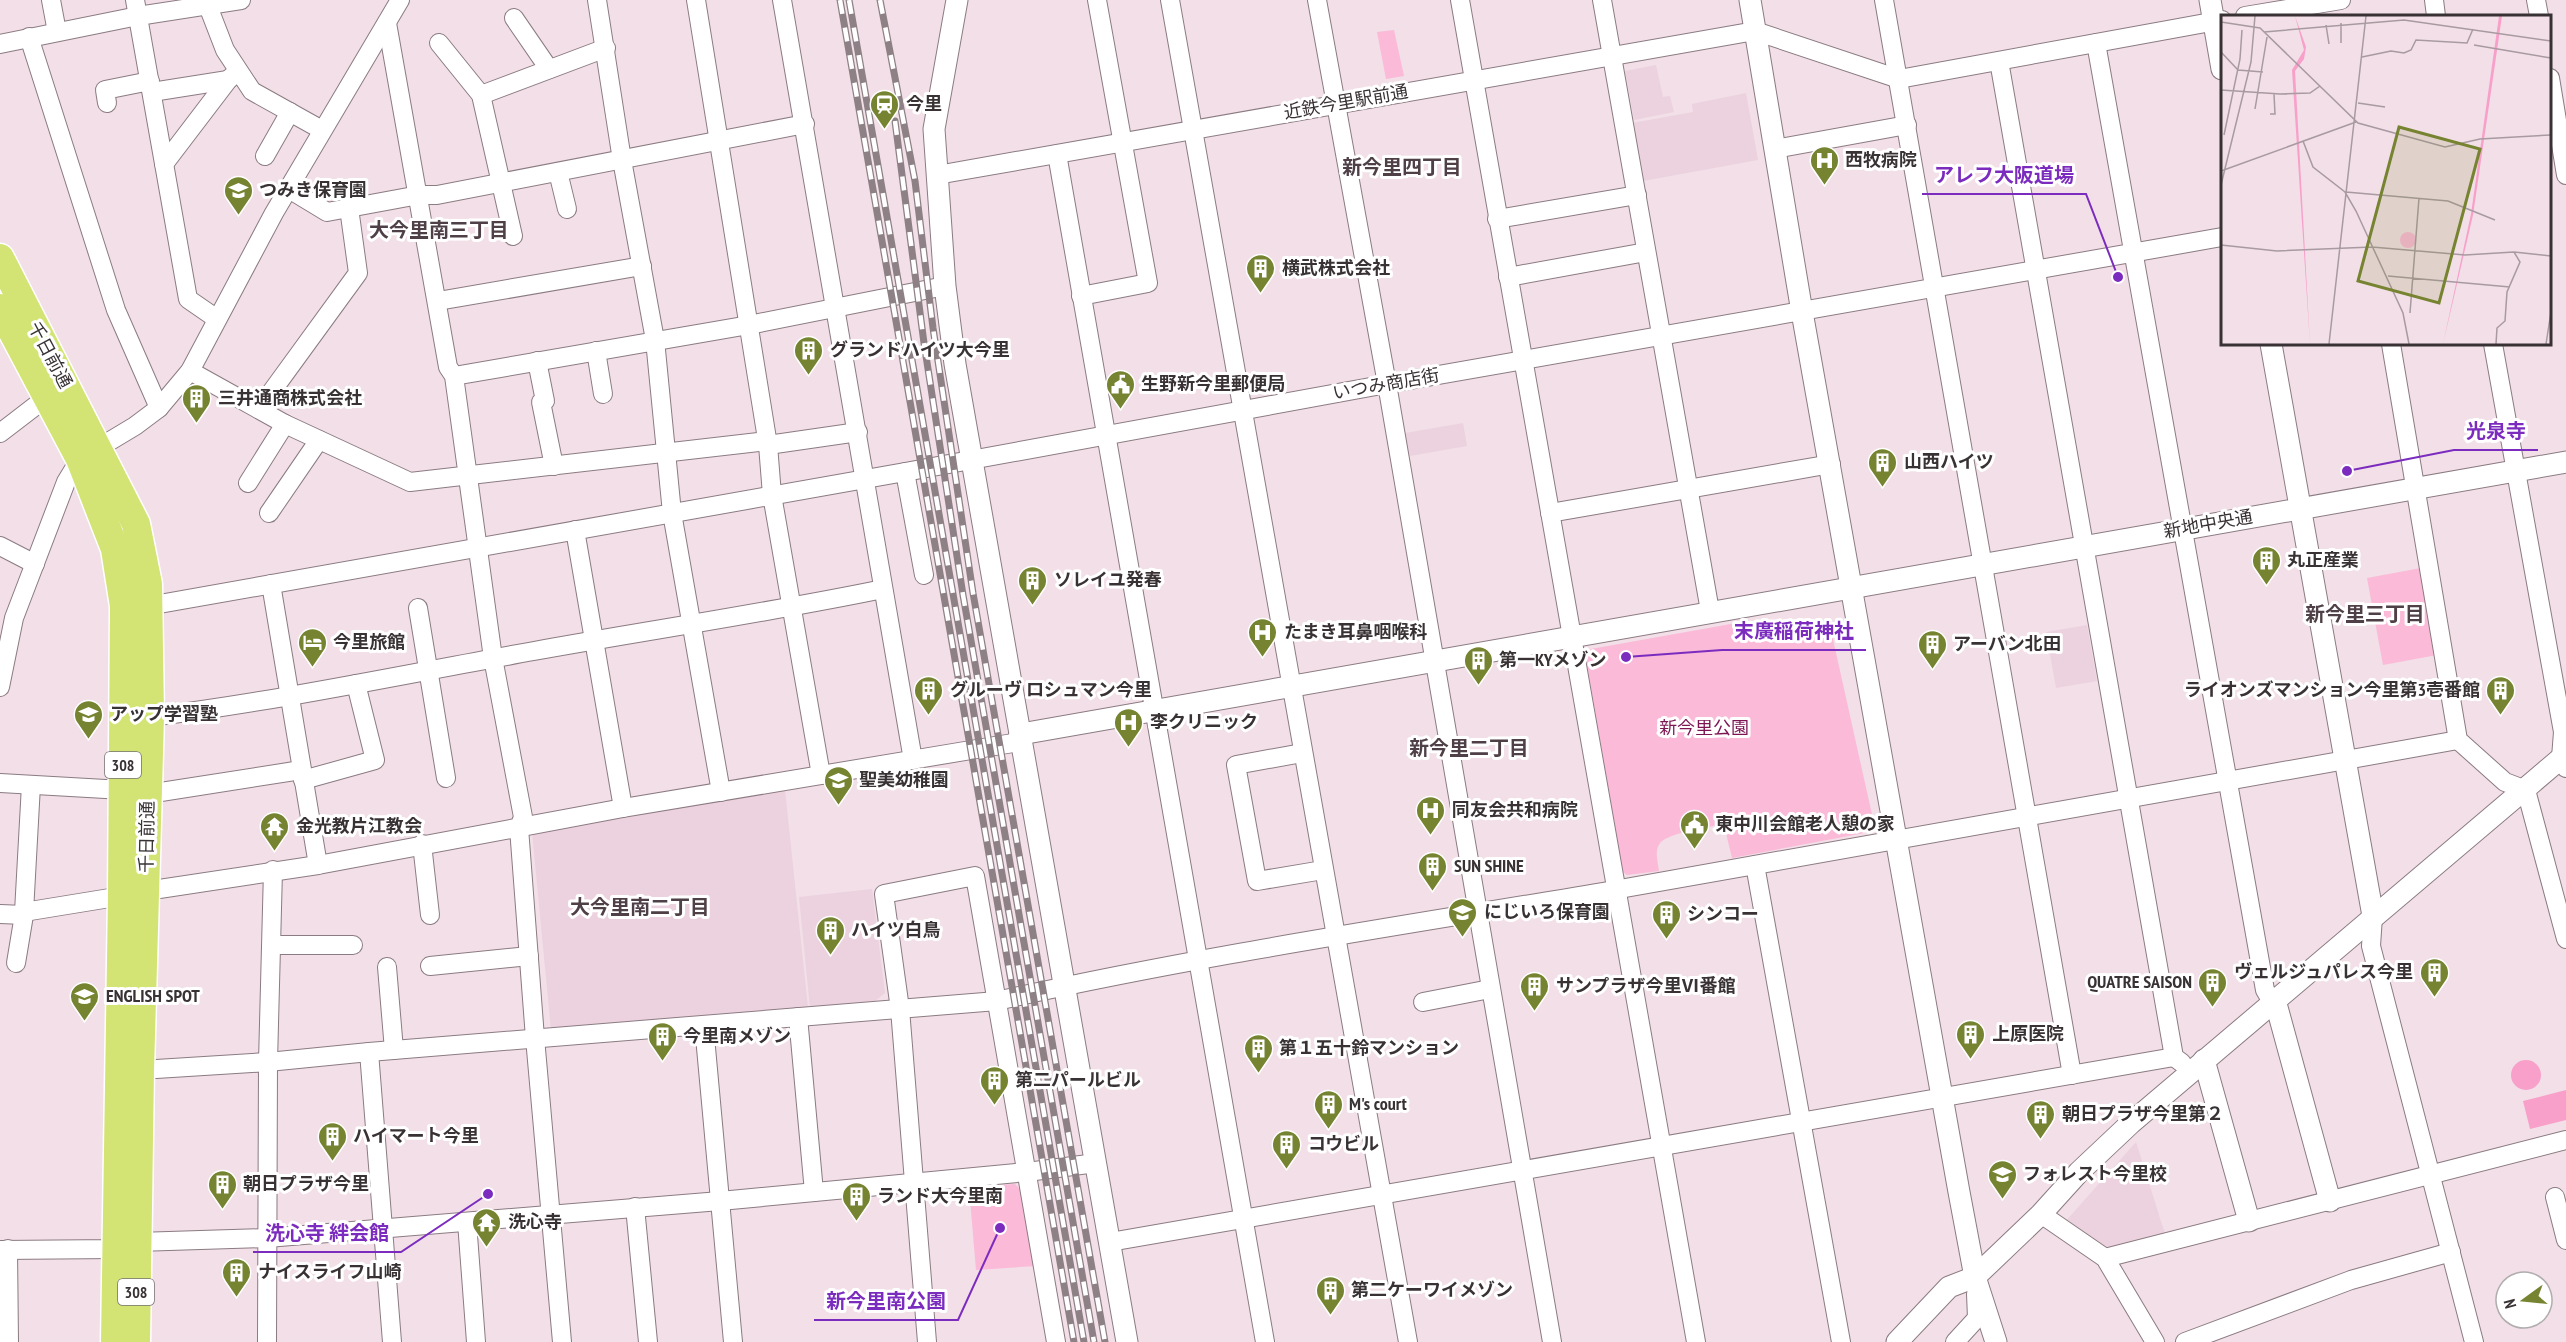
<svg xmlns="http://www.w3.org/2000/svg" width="2566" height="1342" viewBox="0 0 2566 1342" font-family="'PT Sans Narrow','Noto Sans JP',sans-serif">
<rect width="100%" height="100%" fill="#f2dfe7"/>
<g fill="#ecd2de">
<polygon points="1656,65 1663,97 1670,96 1674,112 1634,120 1625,71"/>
<polygon points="1746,93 1758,160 1643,181 1632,123 1693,112 1692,104"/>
<polygon points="1463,423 1467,446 1410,456 1405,433"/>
<polygon points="2087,625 2097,681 2056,688 2046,632"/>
<polygon points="785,790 808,1008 551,1030 532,832"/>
<polygon points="872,889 885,993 875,1001 810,1008 799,897"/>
<polygon points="2136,1142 2165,1234 2111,1251 2065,1222"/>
</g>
<g fill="#fbbad8">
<polygon points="1394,30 1404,76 1386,79 1377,32"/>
<polygon points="2421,568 2437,655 2383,665 2367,578"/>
<path d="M1821,621l9,5 43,193 -9,14 -132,25 -7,-29 -7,-4c-13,3 -50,8 -58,18 -6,8 -2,19 -1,28l-32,4 -4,-3 -38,-219 6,-4 151,-27 6,17z"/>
<polygon points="1015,1184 1021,1190 1036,1266 976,1270 969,1187"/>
</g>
<g fill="#f89fca">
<circle cx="2526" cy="1075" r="15"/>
<polygon points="2566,1090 2566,1120 2530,1129 2523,1101"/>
</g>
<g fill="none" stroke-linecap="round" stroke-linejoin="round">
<defs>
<g id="minor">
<polyline points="51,0 57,32"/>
<polyline points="135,0 188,299 217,319"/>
<polyline points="597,0 622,160 655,340 672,513 721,792"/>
<polyline points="696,0 768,445 772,495 821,775"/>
<polyline points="782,0 913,760"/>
<polyline points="1170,0 1408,1342"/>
<polyline points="1317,0 1387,384 1552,1342"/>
<polyline points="1460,0 1696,1342"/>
<polyline points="1602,0 1710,611"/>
<polyline points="1884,0 2072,1075"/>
<polyline points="2434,0 2436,16"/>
<polyline points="2536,0 2539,16"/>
<polyline points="208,6 225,50 252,91 322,130"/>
<polyline points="2245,16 2341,0"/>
<polyline points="514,18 549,69"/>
<polyline points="387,23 448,367 454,376 493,658 523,817 519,828 535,1038 562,1342"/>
<polyline points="29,37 116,310 159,408"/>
<polyline points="439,43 481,95 513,236"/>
<polyline points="2096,43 2265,990 2272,1002"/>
<polyline points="0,44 138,16 241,0"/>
<polyline points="1999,61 2174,1057 2182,1063"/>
<polyline points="2550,78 2566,175"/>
<polyline points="152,92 228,80"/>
<polyline points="481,95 606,48"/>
<polyline points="107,103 105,90 150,81"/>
<polyline points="1775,149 1907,125"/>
<polyline points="1057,154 1265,1342"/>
<polyline points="265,156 290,112"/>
<polyline points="164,164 228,80 238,71"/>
<polyline points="558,172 567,209"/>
<polyline points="937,175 1755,31 1899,79 2222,20"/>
<polyline points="289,189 327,212 419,195 437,195 805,124"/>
<polyline points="1497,219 1637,195"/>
<polyline points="1508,277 1646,252"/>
<polyline points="1081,296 1148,283 1097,0"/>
<polyline points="438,301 642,266"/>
<polyline points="2391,344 2458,740 2505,782 2526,790 2566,939"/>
<polyline points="2493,344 2563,732 2561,758 2566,768"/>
<polyline points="596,351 603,394"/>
<polyline points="537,361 545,401 541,402 554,466"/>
<polyline points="190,371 285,424 410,482 767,441"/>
<polyline points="454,376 749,325 945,286"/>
<polyline points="259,409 358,273 349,208"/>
<polyline points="0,433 47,397"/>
<polyline points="768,445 858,432"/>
<polyline points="905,472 924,575"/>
<polyline points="248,483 285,424"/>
<polyline points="269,513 319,440"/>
<polyline points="1550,513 1831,464"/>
<polyline points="575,530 623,808"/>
<polyline points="0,546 35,564"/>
<polyline points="271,584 318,865"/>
<polyline points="148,606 905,472 1387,384 2222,237"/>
<polyline points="418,608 446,778"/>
<polyline points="0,687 14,618 66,482 80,459 135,426 159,408 190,371 274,213 400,0"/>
<path d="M150,717c129,-16 256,-43 384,-66 116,-21 233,-38 349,-62"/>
<polyline points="1302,753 1236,765 1257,881 1323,870"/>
<polyline points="303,780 375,760 356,684"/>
<polyline points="0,783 123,790"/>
<polyline points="148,794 301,770"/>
<polyline points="422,844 430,915"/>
<polyline points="1755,865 1841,1342"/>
<polyline points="146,891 318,865 623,808 1013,743 1021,734"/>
<polyline points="24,912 31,785"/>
<polyline points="0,914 24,915 24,912 122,896"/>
<polyline points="2373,916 2371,946 2474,1342"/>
<polyline points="272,945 353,945"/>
<polyline points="16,963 24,915"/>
<polyline points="430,966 529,956"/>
<polyline points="387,967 394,1050"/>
<polyline points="1423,1002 1490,989"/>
<polyline points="798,1017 814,1192"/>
<polyline points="704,1026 733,1342"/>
<polyline points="369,1052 392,1342"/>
<path d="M140,1070l128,-8 101,-10 628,-51c204,-46 411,-76 617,-111 281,-49 562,-100 844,-150"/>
<polyline points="2555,1197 2566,1240"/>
<polyline points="635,1207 648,1342"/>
<polyline points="2041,1214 2105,1258 2155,1342"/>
<polyline points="467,1222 476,1342"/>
<polyline points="1110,1242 2174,1057"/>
<polyline points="8,1249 9,1342"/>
<polyline points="0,1250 115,1249 137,1242 267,1238 720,1201 1027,1172 1096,1163"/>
<polyline points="2105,1258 2566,1140"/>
<polyline points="267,1342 268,1062 273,870"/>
<polyline points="927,1342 900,1009 884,894 975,876 1056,1342"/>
<polyline points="1955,1342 1977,1318 1976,1294"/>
<polyline points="2185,1342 2351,1280 2451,1252"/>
</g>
<g id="tertiary">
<polyline points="957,0 934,129 945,286 955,364 1127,1342"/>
<polyline points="1750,0 1802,312 1959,1192 1975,1277 1996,1342"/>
<polyline points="2210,0 2222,69"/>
<polyline points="2271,344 2373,916"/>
<polyline points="1021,734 2566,462"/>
<polyline points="2275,1000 2330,1201"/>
<polyline points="2204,1060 2249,1221"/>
<polyline points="1897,1342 1949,1287 1975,1277 2041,1214 2079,1172 2131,1123 2566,754"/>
</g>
<g id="trunk">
<polyline points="0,258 136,524 148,584 150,717 140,1070 136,1342"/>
<polyline points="0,308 80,459 115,549 124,606 122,896 115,1342"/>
</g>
</defs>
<use href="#minor" stroke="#8b7b82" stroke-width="20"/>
<use href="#tertiary" stroke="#8b7b82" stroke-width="23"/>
<use href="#trunk" stroke="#fff" stroke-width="31"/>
<use href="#minor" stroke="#fff" stroke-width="18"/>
<use href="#tertiary" stroke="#fff" stroke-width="21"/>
<use href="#trunk" stroke="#d3e474" stroke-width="28"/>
<defs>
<g id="rail">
<polyline points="840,0 1074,1342"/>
<polyline points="849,0 1084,1342"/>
<polyline points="880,0 915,181 933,328 973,593 1105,1342"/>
<polyline points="895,121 924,343 963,595 1094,1342"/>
</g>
</defs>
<use href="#rail" stroke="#8d8186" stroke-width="7"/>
<use href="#rail" stroke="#fff" stroke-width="4.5" stroke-dasharray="14" stroke-linecap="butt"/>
</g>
<defs>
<symbol id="station-pin" viewBox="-11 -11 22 30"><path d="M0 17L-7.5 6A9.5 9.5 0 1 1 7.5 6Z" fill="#768330" stroke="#fff"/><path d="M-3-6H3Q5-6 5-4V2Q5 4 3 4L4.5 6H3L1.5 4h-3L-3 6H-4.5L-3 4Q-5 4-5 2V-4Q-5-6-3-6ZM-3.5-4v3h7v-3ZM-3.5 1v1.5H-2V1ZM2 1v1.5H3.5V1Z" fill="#fff"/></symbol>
<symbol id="hospital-pin" viewBox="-11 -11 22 30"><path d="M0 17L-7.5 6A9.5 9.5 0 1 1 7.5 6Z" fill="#768330" stroke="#fff"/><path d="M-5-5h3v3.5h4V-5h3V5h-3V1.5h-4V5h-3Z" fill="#fff"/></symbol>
<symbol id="school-pin" viewBox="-11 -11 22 30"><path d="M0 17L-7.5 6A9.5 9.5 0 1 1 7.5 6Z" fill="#768330" stroke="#fff"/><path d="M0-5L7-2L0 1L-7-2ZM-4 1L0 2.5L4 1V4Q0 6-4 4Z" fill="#fff"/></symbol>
<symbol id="building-pin" viewBox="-11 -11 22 30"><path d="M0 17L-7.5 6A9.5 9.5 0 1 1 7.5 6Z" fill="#768330" stroke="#fff"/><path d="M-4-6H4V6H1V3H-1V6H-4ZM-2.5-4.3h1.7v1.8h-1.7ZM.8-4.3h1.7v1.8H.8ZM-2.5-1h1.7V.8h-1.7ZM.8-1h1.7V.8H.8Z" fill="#fff"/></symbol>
<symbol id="civic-pin" viewBox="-11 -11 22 30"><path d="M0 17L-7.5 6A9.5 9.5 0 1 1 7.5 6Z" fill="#768330" stroke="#fff"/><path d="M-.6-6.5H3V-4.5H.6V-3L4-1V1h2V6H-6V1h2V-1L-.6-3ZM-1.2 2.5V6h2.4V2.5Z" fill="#fff"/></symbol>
<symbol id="hotel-pin" viewBox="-11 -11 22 30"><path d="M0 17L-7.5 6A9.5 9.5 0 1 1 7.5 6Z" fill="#768330" stroke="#fff"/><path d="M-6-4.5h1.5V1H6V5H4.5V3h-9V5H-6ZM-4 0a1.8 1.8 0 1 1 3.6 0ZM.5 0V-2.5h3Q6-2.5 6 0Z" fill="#fff"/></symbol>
<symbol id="temple-pin" viewBox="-11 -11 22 30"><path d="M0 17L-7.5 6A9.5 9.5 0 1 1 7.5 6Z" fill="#768330" stroke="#fff"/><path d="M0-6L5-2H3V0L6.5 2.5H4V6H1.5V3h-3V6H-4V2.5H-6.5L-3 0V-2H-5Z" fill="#fff"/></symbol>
</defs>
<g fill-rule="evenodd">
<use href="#station-pin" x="868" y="88" width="33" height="45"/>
<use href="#hospital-pin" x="1808" y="144" width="33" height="45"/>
<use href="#school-pin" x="222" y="174" width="33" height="45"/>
<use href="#building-pin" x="1244" y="252" width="33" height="45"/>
<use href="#building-pin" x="792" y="334" width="33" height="45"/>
<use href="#civic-pin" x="1104" y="368" width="33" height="45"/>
<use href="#building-pin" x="180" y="382" width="33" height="45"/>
<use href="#building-pin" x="1866" y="446" width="33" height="45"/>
<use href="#building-pin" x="2250" y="544" width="33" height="45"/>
<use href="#building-pin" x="1016" y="564" width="33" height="45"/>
<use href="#hospital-pin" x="1246" y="616" width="33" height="45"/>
<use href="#hotel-pin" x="296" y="626" width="33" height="45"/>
<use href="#building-pin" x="1916" y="628" width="33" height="45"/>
<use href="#building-pin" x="1462" y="644" width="33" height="45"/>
<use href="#building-pin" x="912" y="674" width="33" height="45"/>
<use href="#building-pin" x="2484" y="674" width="33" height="45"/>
<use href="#school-pin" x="72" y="698" width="33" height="45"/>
<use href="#hospital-pin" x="1112" y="706" width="33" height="45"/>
<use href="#school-pin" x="822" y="764" width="33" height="45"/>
<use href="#hospital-pin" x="1414" y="794" width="33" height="45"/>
<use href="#civic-pin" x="1678" y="808" width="33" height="45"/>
<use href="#temple-pin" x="258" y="810" width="33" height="45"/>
<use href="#building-pin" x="1416" y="850" width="33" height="45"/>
<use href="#school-pin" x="1446" y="896" width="33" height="45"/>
<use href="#building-pin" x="1650" y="898" width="33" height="45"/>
<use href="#building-pin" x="814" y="914" width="33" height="45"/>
<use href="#building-pin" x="2418" y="956" width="33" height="45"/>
<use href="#building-pin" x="2196" y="966" width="33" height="45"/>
<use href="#building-pin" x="1518" y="970" width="33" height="45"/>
<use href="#school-pin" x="68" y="980" width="33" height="45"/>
<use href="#building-pin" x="1954" y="1018" width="33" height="45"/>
<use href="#building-pin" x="646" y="1020" width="33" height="45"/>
<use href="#building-pin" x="1242" y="1032" width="33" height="45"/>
<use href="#building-pin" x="978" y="1064" width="33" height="45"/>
<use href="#building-pin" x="1312" y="1088" width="33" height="45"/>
<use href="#building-pin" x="2024" y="1098" width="33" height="45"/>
<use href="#building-pin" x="316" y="1120" width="33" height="45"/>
<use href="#building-pin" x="1270" y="1128" width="33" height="45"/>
<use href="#school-pin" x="1986" y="1158" width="33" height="45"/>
<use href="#building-pin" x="206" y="1168" width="33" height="45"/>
<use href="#building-pin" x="840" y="1180" width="33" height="45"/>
<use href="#temple-pin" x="470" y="1206" width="33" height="45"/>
<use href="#building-pin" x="220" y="1256" width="33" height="45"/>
<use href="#building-pin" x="1314" y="1274" width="33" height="45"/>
</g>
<g text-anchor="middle" stroke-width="6" stroke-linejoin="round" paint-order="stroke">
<g fill="#fff" stroke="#747072" stroke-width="1.5">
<rect x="105" y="752" width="36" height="26" rx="4.5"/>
<rect x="118" y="1279" width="36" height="26" rx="4.5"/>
</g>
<g font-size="16" font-weight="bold" fill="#393235">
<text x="123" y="771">308</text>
<text x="136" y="1298">308</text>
</g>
<g font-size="18" fill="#393235" stroke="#fff">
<text transform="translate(1346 102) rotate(-10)" y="6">近鉄今里駅前通</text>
<text transform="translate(50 355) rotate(62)" y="6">千日前通</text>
<text transform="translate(1386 384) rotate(-10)" y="6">いつみ商店街</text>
<text transform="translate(2208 524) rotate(-10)" y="6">新地中央通</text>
<text transform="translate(147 837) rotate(-89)" y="6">千日前通</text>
</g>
<g font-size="18" font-weight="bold" fill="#393235" stroke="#fff" text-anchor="start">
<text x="906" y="110">今里</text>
<text x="1845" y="166">西牧病院</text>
<text x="259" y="196">つみき保育園</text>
<text x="1282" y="274">横武株式会社</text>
<text x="830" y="356">グランドハイツ大今里</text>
<text x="1141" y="390">生野新今里郵便局</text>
<text x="218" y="404">三井通商株式会社</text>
<text x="1904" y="468">山西ハイツ</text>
<text x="2287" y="566">丸正産業</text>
<text x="1054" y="586">ソレイユ発春</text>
<text x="1284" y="638">たまき耳鼻咽喉科</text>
<text x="333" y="648">今里旅館</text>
<text x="1953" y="650">アーバン北田</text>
<text x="1499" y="666">第一KYメゾン</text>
<text x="950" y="696">グルーヴ ロシュマン今里</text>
<text x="2480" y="696" text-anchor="end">ライオンズマンション今里第3壱番館</text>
<text x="110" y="720">アップ学習塾</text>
<text x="1150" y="728">李クリニック</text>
<text x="859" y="786">聖美幼稚園</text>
<text x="1452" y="816">同友会共和病院</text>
<text x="1715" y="830">東中川会館老人憩の家</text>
<text x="296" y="832">金光教片江教会</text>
<text x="1454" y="872">SUN SHINE</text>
<text x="1484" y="918">にじいろ保育園</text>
<text x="1687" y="920">シンコー</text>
<text x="851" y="936">ハイツ白鳥</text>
<text x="2413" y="978" text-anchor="end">ヴェルジュパレス今里</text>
<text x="2192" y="988" text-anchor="end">QUATRE SAISON</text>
<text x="1556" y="992">サンプラザ今里Ⅵ番館</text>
<text x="106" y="1002">ENGLISH SPOT</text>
<text x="1992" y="1040">上原医院</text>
<text x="683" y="1042">今里南メゾン</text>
<text x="1279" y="1054">第１五十鈴マンション</text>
<text x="1015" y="1086">第二パールビル</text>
<text x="1349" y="1110">M's court</text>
<text x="2062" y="1120">朝日プラザ今里第２</text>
<text x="353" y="1142">ハイマート今里</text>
<text x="1308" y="1150">コウビル</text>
<text x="2023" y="1180">フォレスト今里校</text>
<text x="243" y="1190">朝日プラザ今里</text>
<text x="877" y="1202">ランド大今里南</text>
<text x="508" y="1228">洗心寺</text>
<text x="258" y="1278">ナイスライフ山崎</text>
<text x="1351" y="1296">第二ケーワイメゾン</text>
</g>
<g font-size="18" fill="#7c1552" stroke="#fff">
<text x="1704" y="734">新今里公園</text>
</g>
<g font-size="20" font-weight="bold" fill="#4f4047" stroke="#fff">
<text x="1402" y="174">新今里四丁目</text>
<text x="439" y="237">大今里南三丁目</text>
<text x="2365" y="621">新今里三丁目</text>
<text x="1469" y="755">新今里二丁目</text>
<text x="640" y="914">大今里南二丁目</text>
</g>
</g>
<g transform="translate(2221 15)">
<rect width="330" height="330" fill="#f2dfe7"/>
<path d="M179 225a8 8 0 1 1 16 0a8 8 0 1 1-16 0Z" fill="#fbbad8"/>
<path d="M74,1l11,31 -2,12 -9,12 15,273 -18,-274 12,-20zM278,1h3l-29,199 -30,129 28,-130z" fill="#f89fca"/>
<path fill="none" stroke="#a89aa0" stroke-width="1.5" d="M0,7l39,6 98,95 87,24 35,-8 71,-4M120,8v20M105,10l3,19M43,17l140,-12 147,21M253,30l77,13M0,37l17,18 25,2M141,42l29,-6 13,2 7,-3 5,-10 51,3 6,-14M0,75l59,4 30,-1 10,-7M137,88l27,4M34,94l12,-72M49,99h5l-1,-20M3,120l16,-76 2,-29M82,126l10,26 32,25 11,19 47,102 6,31M0,156l135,-49M0,170l30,-123 4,-46M125,177l102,9 47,19M0,230l56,6 95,-4 93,8 49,-3M293,237l37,4M167,261l122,11M189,298l9,-115M108,329l37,-328M275,329l1,-16 8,-7 2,-29 13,-30 -6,-10M325,329l5,-32"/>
<path fill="#768330" fill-opacity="0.15" stroke="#768330" stroke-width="3" d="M178,112l81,22 -41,154 -81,-22z"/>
<rect width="330" height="330" fill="none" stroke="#393235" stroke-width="3"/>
</g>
<path fill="none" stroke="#7b2cbf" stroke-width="2" d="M2118 277L2086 194H1922M2347 471L2454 450H2538M1626 657L1722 650H1866M488 1194L401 1252H253M1000 1228L958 1320H814"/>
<g fill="#7b2cbf" stroke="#fff" stroke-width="2">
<circle cx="2118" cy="277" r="6"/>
<circle cx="2347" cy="471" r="6"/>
<circle cx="1626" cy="657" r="6"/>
<circle cx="488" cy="1194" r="6"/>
<circle cx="1000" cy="1228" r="6"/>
</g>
<g font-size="20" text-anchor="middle" font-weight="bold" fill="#7b2cbf" stroke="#fff" stroke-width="6" stroke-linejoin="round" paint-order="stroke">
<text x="2004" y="182">アレフ大阪道場</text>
<text x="2496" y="438">光泉寺</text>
<text x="1794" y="638">末廣稲荷神社</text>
<text x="327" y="1240">洗心寺 絆会館</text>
<text x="886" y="1308">新今里南公園</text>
</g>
<g transform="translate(2524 1300) rotate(255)"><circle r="28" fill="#ffffff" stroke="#b0adae" stroke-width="1.5"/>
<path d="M0-4.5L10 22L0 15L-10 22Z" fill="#768330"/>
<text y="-9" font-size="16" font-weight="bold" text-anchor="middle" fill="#393235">N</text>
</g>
</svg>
